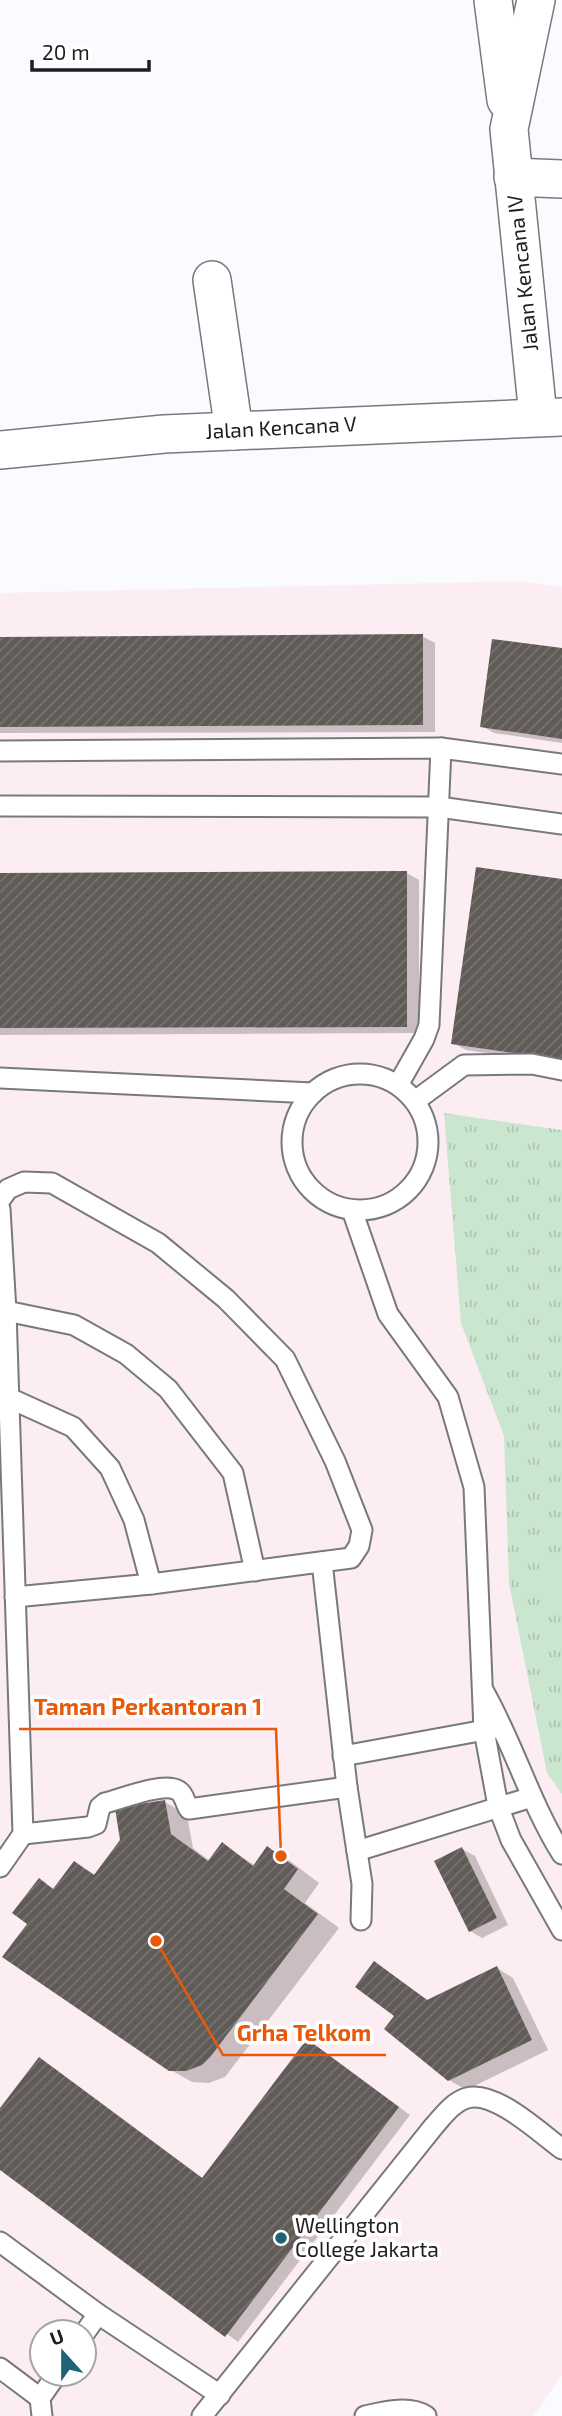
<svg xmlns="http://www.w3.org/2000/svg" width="562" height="2416" viewBox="0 0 562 2416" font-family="'Exo 2',sans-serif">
<defs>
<pattern id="grass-tufts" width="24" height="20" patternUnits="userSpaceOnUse" patternTransform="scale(1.75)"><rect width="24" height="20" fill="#cbe6ce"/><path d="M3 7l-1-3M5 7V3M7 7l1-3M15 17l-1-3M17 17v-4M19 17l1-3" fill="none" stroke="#aec5b1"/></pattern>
<pattern id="building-hatch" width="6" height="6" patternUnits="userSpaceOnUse" patternTransform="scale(1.75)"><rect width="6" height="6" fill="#605b56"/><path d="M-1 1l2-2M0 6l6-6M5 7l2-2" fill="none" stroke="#777370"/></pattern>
</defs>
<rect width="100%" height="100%" fill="#fafbfe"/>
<path fill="#fcedf2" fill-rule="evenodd" d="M522,581l40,6v1788l-29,41h-533v-1823zM42,2332h42v42h-42z"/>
<polygon fill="url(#grass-tufts)" points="444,1113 562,1130 562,1794 547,1773 509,1583 504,1436 461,1323"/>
<polygon fill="#cbe6ce" points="562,1568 562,1615 538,1592"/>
<g fill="#0003">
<polygon points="422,636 435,643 435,732 0,733 0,638"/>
<polygon points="562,650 562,743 494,733 482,726"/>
<polygon points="407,873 419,880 419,1033 0,1035 0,875"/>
<polygon points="562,881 562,1064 466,1050 453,1043"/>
<polygon points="165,1802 187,1815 193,1848 210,1861 223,1845 256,1866 268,1849 290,1861 319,1883 305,1903 339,1928 225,2077 209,2083 192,2082 169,2069 29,1924 39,1880 55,1890 75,1863 96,1875"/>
<polygon points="462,1849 475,1856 508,1925 482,1938 470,1931"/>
<polygon points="375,1963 429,2001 497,1968 513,1978 548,2050 466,2090 449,2080 397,2015"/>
<polygon points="319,2048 410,2115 238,2342 0,2167 0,2111 51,2066 204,2179"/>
</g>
<g fill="url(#building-hatch)">
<polygon points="423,634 423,725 0,727 0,637"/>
<polygon points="492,639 562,648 562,739 480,727"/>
<polygon points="476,867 562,879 562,1060 451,1044"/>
<polygon points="407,871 407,1027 0,1028 0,873"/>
<polygon points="165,1800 171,1834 208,1861 222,1842 253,1866 267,1846 298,1869 284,1889 318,1914 211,2056 202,2065 186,2071 169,2071 2,1957 27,1924 12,1913 39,1878 53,1889 74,1861 94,1875 120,1840 115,1808"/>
<polygon points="462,1847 497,1918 469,1932 434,1861"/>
<polygon points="374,1961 427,2000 497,1966 532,2040 448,2081 384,2029 394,2016 355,1987"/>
<polygon points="307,2039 399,2107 225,2337 0,2170 0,2108 39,2057 202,2178"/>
</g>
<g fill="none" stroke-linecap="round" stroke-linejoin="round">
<defs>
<g id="lane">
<polyline points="0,751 441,748 562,764"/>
<polyline points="0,806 439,807 562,824"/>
<circle cx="360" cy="1142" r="68"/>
<polyline points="0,1078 313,1093"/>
<polyline points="398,1085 424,1039 429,1025 441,748"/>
<polyline points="415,1101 464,1065 532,1064 562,1070"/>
<polyline points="0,1200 8,1189 24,1182 52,1183 158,1243 226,1299 285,1359 335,1461 362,1530 359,1546 351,1558 151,1584 15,1597"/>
<polyline points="0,1209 6,1311 23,1834 0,1867"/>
<polyline points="352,1210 388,1314 448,1397 474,1487 484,1730 498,1806 511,1840 562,1930"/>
<polyline points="6,1311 74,1325 126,1354 168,1389 233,1473 255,1571"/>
<polyline points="7,1397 73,1427 110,1468 134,1520 151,1584"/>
<polyline points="322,1562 347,1787 362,1884 361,1920"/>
<path d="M484,1692c30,53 46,111 78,162"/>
<polyline points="343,1756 496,1728"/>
<path d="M23,1834l65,-7 8,-3 4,-17 5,-4c16,-4 58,-21 72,-13 7,3 8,13 12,19l158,-22"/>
<polyline points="357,1851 532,1797"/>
<polyline points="0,2242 98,2314 220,2395"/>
<polyline points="84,2334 98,2314"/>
<polyline points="0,2368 40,2398"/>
<polyline points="42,2416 40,2398 57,2374"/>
<path d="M202,2416l232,-290c9,-10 19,-24 33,-28 28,-8 73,35 95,51"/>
<path d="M365,2416c18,-4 44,-11 61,0"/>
</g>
<g id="street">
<polyline points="493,0 506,100"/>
<polyline points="536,0 509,129 538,416"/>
<polyline points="513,177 562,179"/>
<polyline points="212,280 234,431"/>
<polyline points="0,450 164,434 562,417"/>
</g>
</defs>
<use href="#lane" stroke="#787980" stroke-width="23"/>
<use href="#street" stroke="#787980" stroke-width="40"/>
<use href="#lane" stroke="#fff" stroke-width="19"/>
<use href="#street" stroke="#fff" stroke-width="37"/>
</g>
<circle fill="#1f6375" stroke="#fff" stroke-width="2.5" cx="281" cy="2238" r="7"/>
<g text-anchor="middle" stroke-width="7" stroke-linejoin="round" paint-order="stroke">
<g font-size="21" fill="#1e1e21" stroke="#fff">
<text transform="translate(523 273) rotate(-96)" y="7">Jalan Kencana IV</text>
<text transform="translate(281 428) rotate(-3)" y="7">Jalan Kencana V</text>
</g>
<g font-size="21" fill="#1e1e21" stroke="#fff" text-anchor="start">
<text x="295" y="2233">Wellington<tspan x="295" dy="24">College Jakarta</tspan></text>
</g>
</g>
<path fill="none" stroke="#e8590c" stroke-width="2.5" d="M281 1856L276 1729H19M156 1941L223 2055H386"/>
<g fill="#e8590c" stroke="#fff" stroke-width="2.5">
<circle cx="281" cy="1856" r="7"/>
<circle cx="156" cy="1941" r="7"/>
</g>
<g font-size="23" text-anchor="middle" font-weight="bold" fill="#e8590c" stroke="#fff" stroke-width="7" stroke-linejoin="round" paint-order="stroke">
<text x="148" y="1715">Taman Perkantoran 1</text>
<text x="304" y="2041">Grha Telkom</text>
</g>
<g transform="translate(63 2353) rotate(339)"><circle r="33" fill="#ffffff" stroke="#a5a5a6" stroke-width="2"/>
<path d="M0-5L12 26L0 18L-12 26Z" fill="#1f6375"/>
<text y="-10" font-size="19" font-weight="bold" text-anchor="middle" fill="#1e1e21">U</text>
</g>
<path d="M32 60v10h117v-10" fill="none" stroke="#1e1e21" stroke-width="3.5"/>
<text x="42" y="60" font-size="21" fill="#1e1e21" stroke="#ffffff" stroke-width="5" paint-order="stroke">20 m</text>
</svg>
